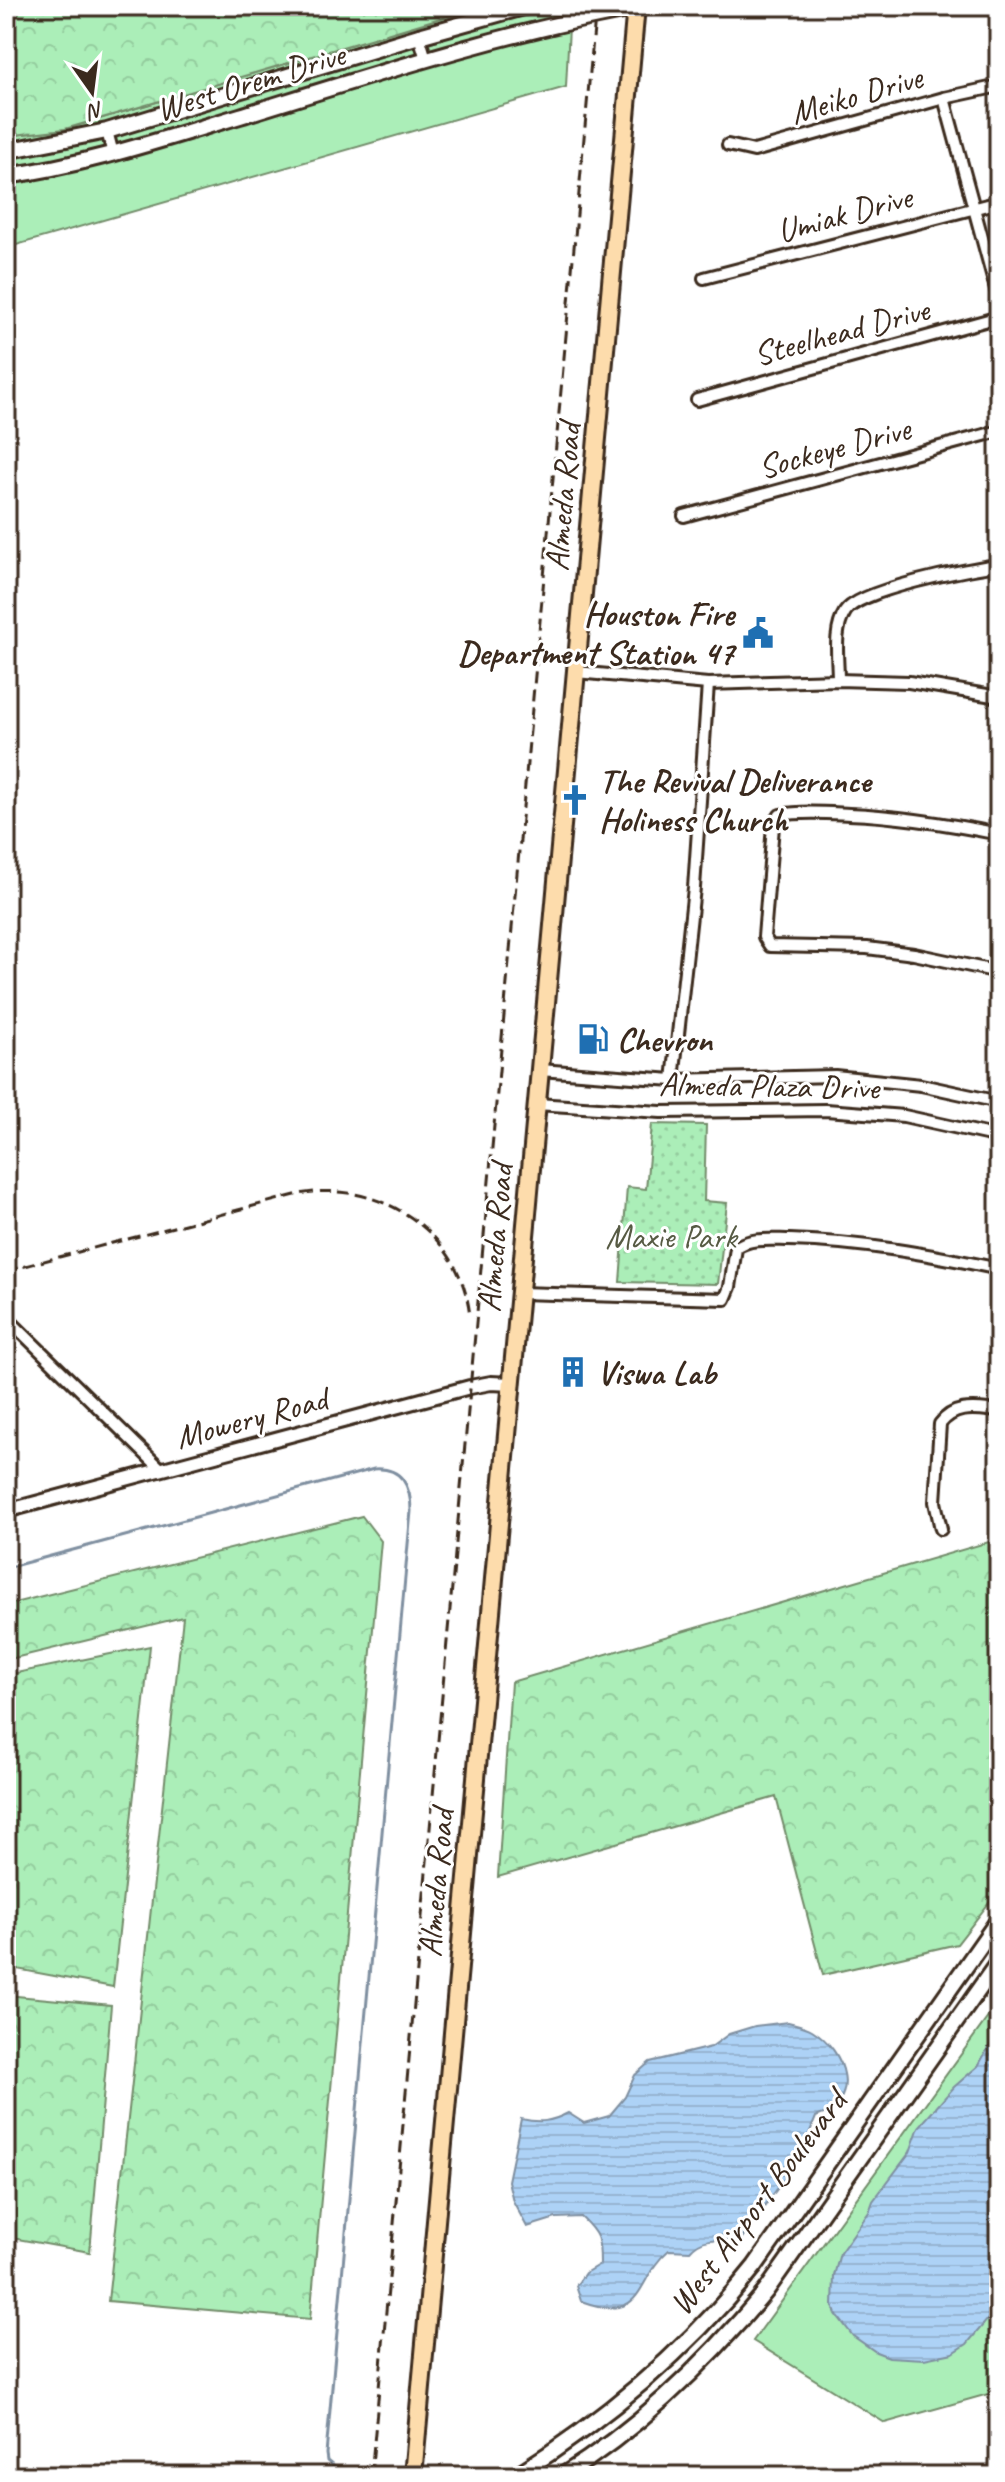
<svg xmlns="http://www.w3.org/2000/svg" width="1005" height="2482" viewBox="0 0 1005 2482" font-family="Caveat,sans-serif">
<defs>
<pattern id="forest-crowns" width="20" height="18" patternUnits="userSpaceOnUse" patternTransform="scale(2)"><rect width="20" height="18" fill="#abeeb8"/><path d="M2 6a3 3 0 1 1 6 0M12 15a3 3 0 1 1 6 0" fill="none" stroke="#94cc9e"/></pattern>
<pattern id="park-dots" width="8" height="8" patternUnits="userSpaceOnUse" patternTransform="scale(2)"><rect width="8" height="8" fill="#abeeb8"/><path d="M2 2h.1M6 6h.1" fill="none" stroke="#94cc9e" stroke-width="1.8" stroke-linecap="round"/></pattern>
<pattern id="water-rules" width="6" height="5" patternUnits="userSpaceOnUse" patternTransform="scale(2)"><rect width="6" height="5" fill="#add2f6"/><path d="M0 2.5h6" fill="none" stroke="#96b4d2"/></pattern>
</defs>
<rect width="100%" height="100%" fill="#fff"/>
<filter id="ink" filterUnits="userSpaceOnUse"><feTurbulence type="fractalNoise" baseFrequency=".0125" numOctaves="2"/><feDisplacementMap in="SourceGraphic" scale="16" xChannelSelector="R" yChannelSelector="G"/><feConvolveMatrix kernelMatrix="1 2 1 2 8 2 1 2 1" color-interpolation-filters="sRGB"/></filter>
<g filter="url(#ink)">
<g fill="#abeeb8" stroke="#738c6b" stroke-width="2">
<polygon points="481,6 570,6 566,87 6,248 6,136 66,129"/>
<polygon points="999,2002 999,2391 885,2423 753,2341"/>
</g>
<g fill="url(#forest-crowns)" stroke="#738c6b" stroke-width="2">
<polygon points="6,6 481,6 65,129 6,136"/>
<polygon points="362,1516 381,1541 310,2319 108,2301 183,1617 6,1660 6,1605"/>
<polygon points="999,1539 999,1890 957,1944 823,1975 776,1797 498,1877 511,1682"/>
<polygon points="150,1646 113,1987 6,1967 6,1753 11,1751 6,1675"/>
<polygon points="6,1995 111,2005 90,2252 6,2237"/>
</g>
<polygon fill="url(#park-dots)" stroke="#738c6b" stroke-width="2" points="652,1124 706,1125 704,1201 727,1203 718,1284 620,1282 627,1187 646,1189"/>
<g fill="url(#water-rules)" stroke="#7f8fa0" stroke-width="2">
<path d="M788,2022c7,2 17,4 24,8 34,21 51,72 4,87l-17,41 -59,83c-19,-1 -36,-6 -50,10l-21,-1c-35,29 -22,75 -88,51l-5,-15 9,-13 15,-9c0,-25 -1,-30 -19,-47l-25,1 -29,9 -14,-26 -5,-20 13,-62c19,4 30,3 47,-6l16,10 25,-7 16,-19 10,-22 15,-13 61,-15 18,-13 26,-8z"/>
<polygon points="999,2029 999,2306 967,2344 953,2353 924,2359 889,2357 876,2352 853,2336 836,2314 833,2306 834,2276 840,2253 869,2212 873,2201 910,2152 919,2127 954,2087 978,2066"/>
</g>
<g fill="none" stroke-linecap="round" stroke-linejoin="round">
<g stroke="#7f8fa0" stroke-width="3">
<path d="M6,1568l368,-99c28,-2 37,17 37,42l-85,943 1,7 11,9 25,2"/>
<polyline points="381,2472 396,2472"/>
<polyline points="431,2474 451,2476"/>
</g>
<defs>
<g id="minor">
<polyline points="419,36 426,59"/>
<polyline points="944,98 999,300"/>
<polyline points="107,131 113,154"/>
<polyline points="728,145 754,151 944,98 999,86"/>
<polyline points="704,278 999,202"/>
<polyline points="697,400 999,317"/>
<polyline points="684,516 999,431"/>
<polyline points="576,672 708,684 838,680 909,682 999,697"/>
<path d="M838,680c0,-22 -5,-49 7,-68 12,-22 126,-44 154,-47"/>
<path d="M999,834c-50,-10 -98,-18 -150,-20 -22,-1 -47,-3 -69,1l-7,11 -9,111 6,9 97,2 47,6 85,18"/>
<polyline points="540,1070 673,1080 835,1076 921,1085 999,1102"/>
<polyline points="673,1080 694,888 708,684"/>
<polyline points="536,1104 661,1112 826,1110 904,1116 999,1137"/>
<path d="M519,1293l206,6 5,-12 6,-39c13,-11 37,-8 54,-8 71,2 139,14 209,29"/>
<polyline points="6,1317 161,1469"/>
<path d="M941,1529l-6,-27 5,-78c15,-20 36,-15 59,-13"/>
</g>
<polyline id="tertiary" points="6,1511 470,1387 491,1383 511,1384"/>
<g id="secondary">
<polyline points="6,151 107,131 419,36 527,6"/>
<path d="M6,176c80,-11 157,-37 234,-60 136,-42 270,-86 410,-110"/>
<path d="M515,2476c92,-58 172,-125 240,-210l244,-347"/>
<path d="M562,2476c79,-49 145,-114 204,-185l233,-330"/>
</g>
<polyline id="primary" points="413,2476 636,6"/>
</defs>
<use href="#minor" stroke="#3b2a1e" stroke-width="16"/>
<use href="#tertiary" stroke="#3b2a1e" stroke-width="18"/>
<use href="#secondary" stroke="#3b2a1e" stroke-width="20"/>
<use href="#primary" stroke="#3b2a1e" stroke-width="22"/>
<use href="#minor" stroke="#fff" stroke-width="10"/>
<use href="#tertiary" stroke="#fff" stroke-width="12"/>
<use href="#secondary" stroke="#fff" stroke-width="14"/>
<use href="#primary" stroke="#fddcac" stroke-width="16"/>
<g stroke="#3b2a1e" stroke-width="3" stroke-dasharray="12 6" stroke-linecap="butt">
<path d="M6,1271l293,-77c81,-15 162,38 171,122"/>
<polyline points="371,2476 596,6"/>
</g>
</g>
</g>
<defs>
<symbol id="civic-bare" viewBox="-9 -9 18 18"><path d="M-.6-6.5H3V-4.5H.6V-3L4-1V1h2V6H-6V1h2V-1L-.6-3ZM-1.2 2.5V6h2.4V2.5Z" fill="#1f6fb2" stroke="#fff" stroke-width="2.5" paint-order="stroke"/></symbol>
<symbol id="church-bare" viewBox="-9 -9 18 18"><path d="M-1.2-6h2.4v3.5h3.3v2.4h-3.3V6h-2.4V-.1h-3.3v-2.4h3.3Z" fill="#1f6fb2" stroke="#fff" stroke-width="2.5" paint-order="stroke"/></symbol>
<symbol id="fuel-bare" viewBox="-9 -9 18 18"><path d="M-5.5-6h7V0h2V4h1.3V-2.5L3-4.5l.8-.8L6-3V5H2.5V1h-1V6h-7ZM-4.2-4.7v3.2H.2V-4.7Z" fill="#1f6fb2" stroke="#fff" stroke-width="2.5" paint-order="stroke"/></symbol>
<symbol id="building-bare" viewBox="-9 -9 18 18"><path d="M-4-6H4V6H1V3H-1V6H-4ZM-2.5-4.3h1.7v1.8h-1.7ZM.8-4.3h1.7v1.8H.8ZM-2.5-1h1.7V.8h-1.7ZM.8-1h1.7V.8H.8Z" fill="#1f6fb2" stroke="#fff" stroke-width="2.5" paint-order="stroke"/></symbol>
</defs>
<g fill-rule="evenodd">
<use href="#civic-bare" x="736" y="611" width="44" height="44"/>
<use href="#church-bare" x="553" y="778" width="44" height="44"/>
<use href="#fuel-bare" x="571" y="1017" width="44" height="44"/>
<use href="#building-bare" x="551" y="1350" width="44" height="44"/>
</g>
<g text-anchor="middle" stroke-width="6" stroke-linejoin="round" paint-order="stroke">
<g font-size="34" fill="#3b2a1e" stroke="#fff">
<text transform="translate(250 81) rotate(-17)" y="12">West Orem Drive</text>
<text transform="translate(856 94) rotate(-16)" y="12">Meiko Drive</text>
<text transform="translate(844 213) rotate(-15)" y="12">Umiak Drive</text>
<text transform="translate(841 331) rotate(-15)" y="12">Steelhead Drive</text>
<text transform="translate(834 447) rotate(-15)" y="12">Sockeye Drive</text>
<text transform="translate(562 497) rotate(-85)" y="12">Almeda Road</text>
<text transform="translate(769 1085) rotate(1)" y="12">Almeda Plaza Drive</text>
<text transform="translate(494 1238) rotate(-85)" y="12">Almeda Road</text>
<text transform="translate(251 1417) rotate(-15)" y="12">Mowery Road</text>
<text transform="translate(435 1883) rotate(-85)" y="12">Almeda Road</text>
<text transform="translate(757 2202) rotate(-53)" y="12">West Airport Boulevard</text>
</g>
<g font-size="34" font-weight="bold" fill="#3b2a1e" stroke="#fff" text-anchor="start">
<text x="734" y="625" text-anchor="end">Houston Fire<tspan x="734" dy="39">Department Station 47</tspan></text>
<text x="599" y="792">The Revival Deliverance<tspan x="599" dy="39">Holiness Church</tspan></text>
<text x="617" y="1051">Chevron</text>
<text x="597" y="1384">Viswa Lab</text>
</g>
<g font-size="34" fill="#575b44" stroke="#fff">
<text x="671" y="1248">Maxie Park</text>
</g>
</g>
<rect width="1005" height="2482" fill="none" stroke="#fff" stroke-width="32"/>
<rect x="16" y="16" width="973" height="2450" fill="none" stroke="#3b2a1e" stroke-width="3" filter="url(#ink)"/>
<g transform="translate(92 92) rotate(166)" stroke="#ffffff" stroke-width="6" paint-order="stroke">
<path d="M0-6L14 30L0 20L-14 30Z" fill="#3b2a1e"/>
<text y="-12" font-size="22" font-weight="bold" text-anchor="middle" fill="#3b2a1e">N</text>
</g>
</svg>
